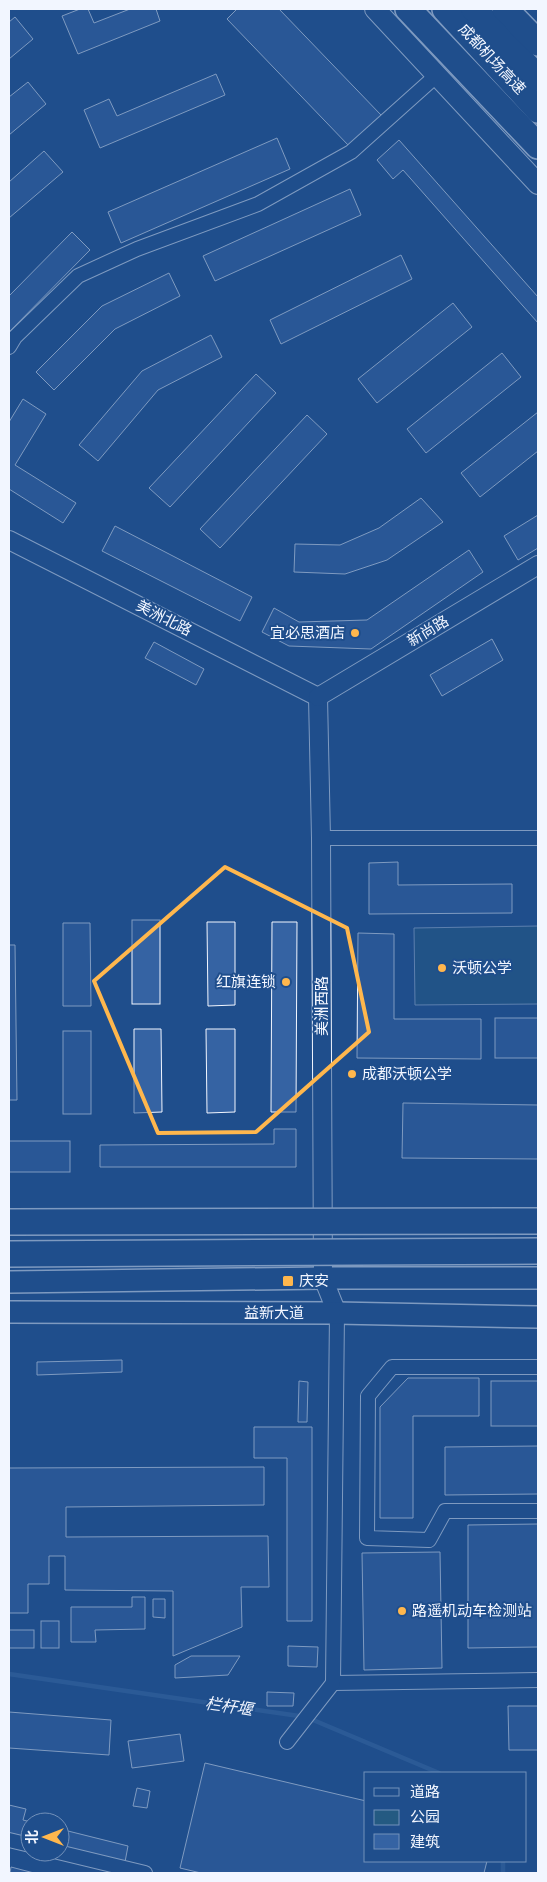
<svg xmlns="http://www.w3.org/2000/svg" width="547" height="1882" viewBox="0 0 547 1882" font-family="'Alegreya Sans','Noto Sans SC',sans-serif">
<rect width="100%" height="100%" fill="#1f4e8c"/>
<polygon fill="#245a82" stroke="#a8bbd7" points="538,926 538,1004 415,1005 414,928"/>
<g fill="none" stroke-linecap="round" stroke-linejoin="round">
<g stroke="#3b69a3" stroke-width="4.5">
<polyline points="9,1674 306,1717 439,1773"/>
<polyline points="503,1873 503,1861"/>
</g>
</g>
<g fill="#3563a3" stroke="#f2f6ff">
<polygon points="80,9 88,9 94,23 130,9 156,9 160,21 78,54 62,16"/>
<polygon points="237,9 279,9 381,115 349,146 227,19"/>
<polygon points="15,17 33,39 9,59 9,22"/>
<polygon points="216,74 225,95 100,148 84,110 109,99 117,116"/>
<polygon points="28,82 46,104 9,135 9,97"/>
<polygon points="277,138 290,169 121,243 108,212"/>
<polygon points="399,140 538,297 538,323 403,170 393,179 377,160"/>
<polygon points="44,151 63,172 9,218 9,182"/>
<polygon points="350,189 361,215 215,281 203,256"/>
<polygon points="72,232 90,250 9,332 9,296"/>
<polygon points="401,255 412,279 281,344 270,320"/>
<polygon points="169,273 180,296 115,329 54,390 36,372 102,306"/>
<polygon points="453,303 472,327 377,403 358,379"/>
<polygon points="211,335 222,357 158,390 98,461 79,445 142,371"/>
<polygon points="502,353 521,377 426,453 407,429"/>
<polygon points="256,374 276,393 170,507 149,488"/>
<polygon points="23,399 46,414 15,465 76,503 63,523 9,489 9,422"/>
<polygon points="538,412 538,451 480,497 461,473"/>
<polygon points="307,415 327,434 220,548 200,529"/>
<polygon points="421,498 443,522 387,560 345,574 294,572 295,544 340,545 379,528"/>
<polygon points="538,515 538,548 518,560 504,536"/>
<polygon points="115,526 252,597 240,621 102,551"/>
<polygon points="469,550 483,572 371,649 289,646 262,632 274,608 299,622 367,620"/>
<polygon points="492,639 503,660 442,696 430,675"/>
<polygon points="154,642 204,669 196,685 145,658"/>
<polygon points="398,862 398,885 512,884 512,913 369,914 369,863"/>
<rect x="132" y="920" width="28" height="84"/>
<polygon points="207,922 235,922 235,1005 208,1006"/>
<polygon points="272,922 297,922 296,1112 271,1112"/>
<polygon points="63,923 90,923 91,1006 63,1006"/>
<polygon points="358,933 394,934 394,1019 481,1019 481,1059 357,1058"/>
<polygon points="9,945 15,945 17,1100 9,1100"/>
<rect x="495" y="1018" width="43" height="40"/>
<polygon points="134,1029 161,1029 162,1112 134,1113"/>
<polygon points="206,1029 235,1029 235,1112 207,1113"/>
<rect x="63" y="1031" width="28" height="83"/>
<polygon points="403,1103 538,1105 538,1159 402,1158"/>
<polygon points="274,1129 296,1129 296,1167 100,1167 100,1145 274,1144"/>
<rect x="9" y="1141" width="61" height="31"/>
<polygon points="122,1360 122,1372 37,1375 37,1362"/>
<polygon points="408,1378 479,1378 479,1416 413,1416 413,1518 380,1518 380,1407"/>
<polygon points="299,1381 308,1382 307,1422 298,1422"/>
<rect x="491" y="1381" width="47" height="45"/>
<polygon points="254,1427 312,1427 312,1621 287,1621 287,1458 254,1458"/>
<polygon points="538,1446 538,1494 445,1495 445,1447"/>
<polygon points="264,1467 264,1505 66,1507 66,1537 268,1536 269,1587 241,1587 242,1627 173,1656 173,1591 65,1590 65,1556 49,1556 49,1584 28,1584 28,1613 9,1613 9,1468"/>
<polygon points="538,1524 538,1647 468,1648 468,1525"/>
<polygon points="440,1552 442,1668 364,1670 362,1553"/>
<polygon points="132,1597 145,1597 145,1629 95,1630 96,1642 71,1642 71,1607 132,1607"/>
<polygon points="153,1599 165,1599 165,1618 153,1617"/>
<rect x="41" y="1621" width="18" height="27"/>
<rect x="9" y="1630" width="25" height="18"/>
<polygon points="288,1646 318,1647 317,1667 288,1666"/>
<polygon points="191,1656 240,1656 228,1675 175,1678 175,1665"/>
<polygon points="267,1692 294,1693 293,1706 267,1706"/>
<polygon points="508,1706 538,1706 538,1750 509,1750"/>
<polygon points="9,1712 111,1720 109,1755 9,1748"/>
<polygon points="180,1734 184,1761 132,1768 128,1741"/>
<polygon points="205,1763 366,1801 366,1861 487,1861 484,1873 201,1873 180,1868"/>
<polygon points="137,1788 150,1791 147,1808 133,1806"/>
<polygon points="9,1805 26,1809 23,1820 31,1822 30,1838 9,1833"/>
<polygon points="60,1829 128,1846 125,1862 60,1846"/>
<polygon points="11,1867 34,1873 10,1873"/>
</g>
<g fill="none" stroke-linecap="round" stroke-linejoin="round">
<defs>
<g id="minor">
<polyline points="9,347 15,337 78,276 137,249 258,204 351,152 437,75"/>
<polyline points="321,838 538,838"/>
<polyline points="538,1367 392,1367 368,1396 367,1538 429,1540 445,1511 538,1511"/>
<polyline points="333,1683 538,1680"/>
<polyline points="287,1742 333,1683 337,1313"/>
<polyline points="9,1840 30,1845"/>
<polyline points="58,1852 145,1873"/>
</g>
<g id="tertiary">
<polyline points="9,540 318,697"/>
<polyline points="318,697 321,838 323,1278 337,1313"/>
<polyline points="318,697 538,565"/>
</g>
<polyline id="secondary" points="375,9 538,184"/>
<g id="primary">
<polyline points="9,1282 323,1278 538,1278"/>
<polyline points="9,1312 337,1313 538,1317"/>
</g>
<g id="motorway">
<polyline points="408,9 538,146"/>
<polyline points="445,9 538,110"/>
<polyline points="474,9 538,78"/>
<polyline points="505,9 538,43"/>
</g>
</defs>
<use href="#minor" stroke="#f2f6ff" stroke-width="16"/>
<use href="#tertiary" stroke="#f2f6ff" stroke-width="20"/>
<use href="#secondary" stroke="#f2f6ff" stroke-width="22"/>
<use href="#primary" stroke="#f2f6ff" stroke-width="24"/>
<use href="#motorway" stroke="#f2f6ff" stroke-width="28"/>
<use href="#minor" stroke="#1f4e8c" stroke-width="14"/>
<use href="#tertiary" stroke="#1f4e8c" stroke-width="18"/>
<use href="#secondary" stroke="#1f4e8c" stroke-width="20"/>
<use href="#primary" stroke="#1f4e8c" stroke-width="21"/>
<use href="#motorway" stroke="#1f4e8c" stroke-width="25"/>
<defs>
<g id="motorway-bridge">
<polyline points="9,1222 538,1221"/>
<polyline points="9,1254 538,1251"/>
</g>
</defs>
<use href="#motorway-bridge" stroke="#f2f6ff" stroke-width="28" stroke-linecap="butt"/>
<use href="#motorway-bridge" stroke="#1f4e8c" stroke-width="25"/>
</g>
<path d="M0 0H547V1882H0ZM225,867l122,61 22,104 -113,100 -98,1 -64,-152z" fill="#1f4e8c" fill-opacity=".55" fill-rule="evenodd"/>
<path fill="none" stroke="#ffb74d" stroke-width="4" stroke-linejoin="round" d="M225,867l122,61 22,104 -113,100 -98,1 -64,-152z"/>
<g fill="#ffb74d" stroke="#1f4e8c" stroke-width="2">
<circle cx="355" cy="633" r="5"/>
<circle cx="442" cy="968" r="5"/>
<circle cx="286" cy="982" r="5"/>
<circle cx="352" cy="1074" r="5"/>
<rect x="282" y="1275" width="12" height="12" rx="2.5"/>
<circle cx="402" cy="1611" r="5"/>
</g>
<g text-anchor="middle" stroke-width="4" stroke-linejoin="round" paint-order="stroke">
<g font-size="15" fill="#f2f6ff" stroke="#1f4e8c">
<text transform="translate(492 59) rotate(47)" y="5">成都机场高速</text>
<text transform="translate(164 618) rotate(27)" y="5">美洲北路</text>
<text transform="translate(428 631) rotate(-31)" y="5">新尚路</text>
<text transform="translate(322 1006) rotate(-90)" y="5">美洲西路</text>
<text x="274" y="1318">益新大道</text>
</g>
<g font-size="15" fill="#f2f6ff" stroke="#1f4e8c" text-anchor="start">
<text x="345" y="638" text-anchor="end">宜必思酒店</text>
<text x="452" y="973">沃顿公学</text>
<text x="276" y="987" text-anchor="end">红旗连锁</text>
<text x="362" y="1079">成都沃顿公学</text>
<text x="299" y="1286">庆安</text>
<text x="412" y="1616">路遥机动车检测站</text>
</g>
<g font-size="16" font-style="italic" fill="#f2f6ff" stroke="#1f4e8c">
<text transform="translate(229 1706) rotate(8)" y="6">栏杆堰</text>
</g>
</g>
<rect width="547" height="1882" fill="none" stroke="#f2f6ff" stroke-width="20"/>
<rect x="364" y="1772" width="162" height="90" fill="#1f4e8c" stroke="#7391ba"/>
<rect x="374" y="1788" width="25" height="8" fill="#1f4e8c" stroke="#7391ba"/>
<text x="410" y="1797" font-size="15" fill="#f2f6ff">道路</text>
<rect x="374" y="1810" width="25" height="15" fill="#245a82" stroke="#7391ba"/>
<text x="410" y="1822" font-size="15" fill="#f2f6ff">公园</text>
<rect x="374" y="1834" width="25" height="15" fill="#3563a3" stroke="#7391ba"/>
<text x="410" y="1847" font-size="15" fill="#f2f6ff">建筑</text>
<g transform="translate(45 1837) rotate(270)"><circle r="24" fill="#1f4e8c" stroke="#7391ba"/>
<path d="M0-4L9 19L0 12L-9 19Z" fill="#ffb74d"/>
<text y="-8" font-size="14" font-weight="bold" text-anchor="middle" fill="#f2f6ff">北</text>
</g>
</svg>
